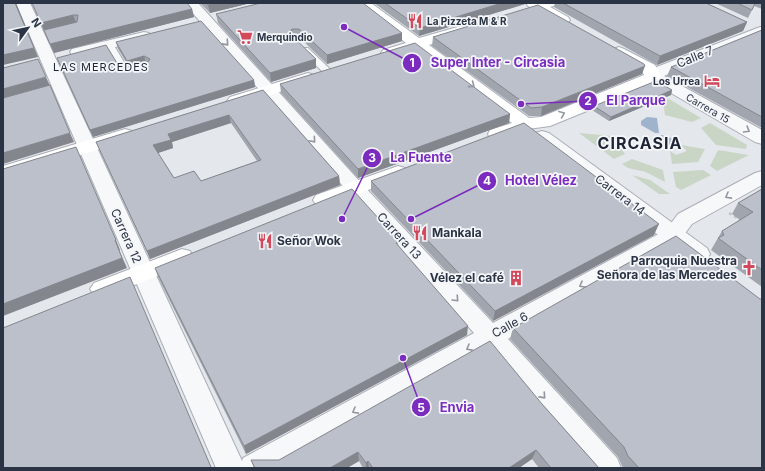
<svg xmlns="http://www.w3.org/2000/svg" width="765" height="471" viewBox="0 0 765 471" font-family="Inter,sans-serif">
<rect width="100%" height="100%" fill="#e4e7ec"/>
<g fill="#c9d6c5">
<polygon points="669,99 701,118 692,122 665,115 663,100"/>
<polygon points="710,123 747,145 746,149 716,145 701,128"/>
<polygon points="579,133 612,136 625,154 614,159"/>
<polygon points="681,145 705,149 698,162 672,164 670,151 676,155 687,151"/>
<polygon points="718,150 749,155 717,171 710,166"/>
<polygon points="632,159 663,170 665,182 646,172 628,168 622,164"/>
<polygon points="703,170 711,175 681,190 676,187 673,172"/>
<polygon points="632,175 650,180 670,194 659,194"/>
</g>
<g fill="#9fb4cc">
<polygon points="647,117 657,118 659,133 655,133 641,125 641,121"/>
<path d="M662,135l9,3 3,5c-6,5 -13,3 -18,-1l-1,-5z"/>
</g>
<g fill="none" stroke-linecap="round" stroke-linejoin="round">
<defs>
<g id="service">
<polygon points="106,42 112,42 128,69 137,67 141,69 140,71 126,74 123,74 105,44"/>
<polygon points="302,48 308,48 331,70 331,74 325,74 302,52"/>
</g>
<g id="minor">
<polygon points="16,3 30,3 242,461 243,458 474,333 348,192 184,3 198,3 362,184 493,323 666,230 678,214 755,173 762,171 762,185 692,224 680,240 508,339 617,458 621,468 588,468 488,350 281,468 216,468"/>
<polygon points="144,32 149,33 151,36 149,39 77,56 72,55 70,52 72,49"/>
</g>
<g id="tertiary">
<polygon points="533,3 556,3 554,6 538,10 533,9 531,6"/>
<polygon points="760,27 762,27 762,35 664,76 762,130 762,144 755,142 647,79 645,76 654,68"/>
<polygon points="542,131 549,133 707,248 710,254 707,260 699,262 691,260 535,141 533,137 535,133"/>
</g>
<g id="secondary">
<polygon points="355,3 371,3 419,38 461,26 466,27 468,30 466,33 429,45 529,118 541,117 644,75 642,71 614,55 611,52 614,49 619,47 624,49 655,65 661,76 653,84 550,126 528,129 497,140 490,138 488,134 490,130 512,123 415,50 389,58 383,56 381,53 383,50 406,43"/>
<polygon points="526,3 543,3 568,17 570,20 568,23 563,24 558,23 528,6"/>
<polygon points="308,73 314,75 316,78 314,81 236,106 230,105 227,101 230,97"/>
<polygon points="125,129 132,131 134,135 132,139 3,179 3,166"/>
<polygon points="398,166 405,168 408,172 405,176 323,207 316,205 313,200 316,195"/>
<polygon points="182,249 190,251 193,257 190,263 102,298 94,295 90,289 94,283"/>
</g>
</defs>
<use href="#service" stroke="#a9aeb7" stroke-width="2"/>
<use href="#minor" stroke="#a9aeb7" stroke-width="2"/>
<use href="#tertiary" stroke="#a9aeb7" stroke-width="2"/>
<use href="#secondary" stroke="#a9aeb7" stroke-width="2"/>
<polyline stroke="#c2c5cb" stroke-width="2.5" stroke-dasharray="3 3" stroke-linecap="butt" points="729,213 742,221"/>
<use href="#service" fill="#f7f8fa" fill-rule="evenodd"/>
<use href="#minor" fill="#f7f8fa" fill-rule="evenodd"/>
<use href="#tertiary" fill="#f7f8fa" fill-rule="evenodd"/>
<use href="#secondary" fill="#fff" fill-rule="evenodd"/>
</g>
<g fill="#a1a5ae" fill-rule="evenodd">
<polygon points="32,3 192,9 194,17 54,53"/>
<polygon points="200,3 251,3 210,13"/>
<polygon points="374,3 525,3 525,4 419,36"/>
<polygon points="555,3 706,3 747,22 743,31 657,65 554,7"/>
<polygon points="715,3 762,3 762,9 754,6 748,18"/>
<polygon points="216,14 402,41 327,64 300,38 293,38 316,68 271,82 218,23"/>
<polygon points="762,30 762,128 667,76 671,67"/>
<polygon points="433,37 642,74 541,116 529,116 432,46"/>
<polygon points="116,42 254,80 255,87 93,137 57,58 120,68 127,69 142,64 129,67 118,49"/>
<polygon points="280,84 510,114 509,123 358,178 281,93"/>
<path d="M263,90l76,86 1,9 -190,74 -54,-117zM231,123l26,38 -56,20 -27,-3 -16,-25 15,-5 -1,-6z"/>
<polygon points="672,90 671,95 609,121 592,110 594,106"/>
<polygon points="371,181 654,235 493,321 371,191"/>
<polygon points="762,189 762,287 711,250 722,231 740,220 732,214 738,203"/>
<polygon points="399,241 398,245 467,335 246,454 158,277 155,268"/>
<polygon points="513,328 762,468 624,468 622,466 618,457 510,339"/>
<polygon points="542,404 599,468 539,468 532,459 519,468 363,468 359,461 347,468 254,468 251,460 279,460"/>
</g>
<g fill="#83868d">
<polygon points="16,3 38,57 3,65 3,55"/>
<polygon points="215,3 251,3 210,13 208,5"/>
<polygon points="502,3 525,3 525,4 419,36 420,28"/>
<polygon points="192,9 194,17 54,53 50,44"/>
<polygon points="73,15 77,24 44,31 41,23"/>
<polygon points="747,22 743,31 657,65 660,56"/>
<polygon points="292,29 293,38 292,39 291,30"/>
<polygon points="402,33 402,41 327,64 327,55"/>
<polygon points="144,56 146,63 129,67 127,61"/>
<polygon points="316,59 316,68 271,82 270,73"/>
<polygon points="645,66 642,74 541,116 542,107"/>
<polygon points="46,77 50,86 3,99 3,89"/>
<polygon points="254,80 255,87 93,137 90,130"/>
<polygon points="672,90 671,95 609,121 611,117"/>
<polygon points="510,114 509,123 358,178 358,169"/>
<polygon points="229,115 231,123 172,142 173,148 155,154 153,145 168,134"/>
<polygon points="70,133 74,142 3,164 3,153"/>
<polygon points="339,176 340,185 150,259 147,251"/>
<polygon points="659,224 654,235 493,321 495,311"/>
<polygon points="116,240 120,250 119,250 127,268 3,316 3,304"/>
<polygon points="468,326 467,335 246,454 244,446"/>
<polygon points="536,450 532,459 519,468 509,468"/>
<polygon points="358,452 359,461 347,468 330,468"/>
<polygon points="368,461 369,468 366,468 366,463"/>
</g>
<g fill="#bbc0ca" stroke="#83868d" fill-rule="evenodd">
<polygon points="3,3 15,3 34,48 3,55"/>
<polygon points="32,3 187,3 192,9 50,44 44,30 77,22 78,15 73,15 41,23"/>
<polygon points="206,3 215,3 208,5"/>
<polygon points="261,3 363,3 402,33 327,55 299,29 292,29 291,30 291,35 316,59 270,73 216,14"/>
<polygon points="385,3 502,3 420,28"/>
<polygon points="563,3 706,3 747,22 660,56"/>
<polygon points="737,3 755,3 752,10"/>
<polygon points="538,5 644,64 645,66 542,107 531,108 433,37"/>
<polygon points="201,21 254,80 90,130 57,58 106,45 120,68 127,69 149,61 150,59 144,56 127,61 116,42"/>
<polygon points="762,30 762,117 671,67"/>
<polygon points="415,43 510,114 358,169 280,84"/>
<polygon points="38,59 46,77 3,89 3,68"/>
<polygon points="656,81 672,90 611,117 594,106"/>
<polygon points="50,85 70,133 3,153 3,98"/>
<path d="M263,90l76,86 -192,75 -51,-109zM229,115l32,45 -60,21 -7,-10 -20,7 -21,-33 18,-5 -3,-6z"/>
<polygon points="524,123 659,224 495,311 371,181"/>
<polygon points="76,147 116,240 115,240 122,258 3,304 3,169"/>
<polygon points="352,189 399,241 396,243 468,326 244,446 155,268"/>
<polygon points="762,189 762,270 718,238 724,235 722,231 753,212 738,203"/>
<polygon points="676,236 760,299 762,299 762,468 639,468 628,456 624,447 513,328"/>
<polygon points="130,277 211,467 208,468 3,468 3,328"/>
<polygon points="490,341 542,404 599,468 551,468 536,450 509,468 373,468 368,461 366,463 358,452 330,468 255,468 251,460 279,460"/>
</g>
<defs><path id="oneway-chevron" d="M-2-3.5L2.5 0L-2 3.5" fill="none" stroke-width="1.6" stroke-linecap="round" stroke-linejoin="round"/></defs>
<g stroke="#9196a0">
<use href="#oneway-chevron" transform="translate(226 43) rotate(48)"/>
<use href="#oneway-chevron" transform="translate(747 130) rotate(30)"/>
<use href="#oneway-chevron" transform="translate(313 140) rotate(49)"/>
<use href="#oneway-chevron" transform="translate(728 196) rotate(151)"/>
<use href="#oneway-chevron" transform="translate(582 285) rotate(151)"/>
<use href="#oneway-chevron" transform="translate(456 299) rotate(47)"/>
<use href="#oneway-chevron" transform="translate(469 348) rotate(151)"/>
<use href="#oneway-chevron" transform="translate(543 396) rotate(48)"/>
<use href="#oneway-chevron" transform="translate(355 411) rotate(151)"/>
</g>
<g stroke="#959aa2">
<use href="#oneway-chevron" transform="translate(472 85) rotate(37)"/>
<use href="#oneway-chevron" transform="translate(562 114) rotate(-22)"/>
</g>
<defs>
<symbol id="restaurant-bare" viewBox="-9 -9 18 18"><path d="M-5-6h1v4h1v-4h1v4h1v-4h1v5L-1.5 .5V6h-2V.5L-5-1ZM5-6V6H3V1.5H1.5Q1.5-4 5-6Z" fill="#d1495b" stroke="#f4f6f9" stroke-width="2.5" paint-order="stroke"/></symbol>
<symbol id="supermarket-bare" viewBox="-9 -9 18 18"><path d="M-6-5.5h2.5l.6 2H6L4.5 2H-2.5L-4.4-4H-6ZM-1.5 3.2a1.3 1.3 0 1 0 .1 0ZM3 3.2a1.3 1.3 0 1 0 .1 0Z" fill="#d1495b" stroke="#f4f6f9" stroke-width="2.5" paint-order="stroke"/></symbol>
<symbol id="hotel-bare" viewBox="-9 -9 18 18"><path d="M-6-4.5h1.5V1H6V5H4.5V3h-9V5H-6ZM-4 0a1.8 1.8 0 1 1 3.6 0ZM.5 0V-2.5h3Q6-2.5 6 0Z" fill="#d1495b" stroke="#f4f6f9" stroke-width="2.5" paint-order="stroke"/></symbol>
<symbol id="church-bare" viewBox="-9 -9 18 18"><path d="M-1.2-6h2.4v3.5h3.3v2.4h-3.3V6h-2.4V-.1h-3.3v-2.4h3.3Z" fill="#d1495b" stroke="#f4f6f9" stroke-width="2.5" paint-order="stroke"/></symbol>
<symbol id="building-bare" viewBox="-9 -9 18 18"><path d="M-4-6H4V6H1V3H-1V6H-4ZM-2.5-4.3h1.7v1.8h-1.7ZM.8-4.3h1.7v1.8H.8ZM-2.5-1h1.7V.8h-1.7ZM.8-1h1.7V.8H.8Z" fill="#d1495b" stroke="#f4f6f9" stroke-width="2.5" paint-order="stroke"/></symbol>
</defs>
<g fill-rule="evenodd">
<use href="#restaurant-bare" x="404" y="10" width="22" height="22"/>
<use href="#supermarket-bare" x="234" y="26" width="22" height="22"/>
<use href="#hotel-bare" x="701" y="70" width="22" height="22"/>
<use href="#restaurant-bare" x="409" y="222" width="22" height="22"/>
<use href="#restaurant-bare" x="254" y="230" width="22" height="22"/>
<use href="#church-bare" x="738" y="257" width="22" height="22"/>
<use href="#building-bare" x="505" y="267" width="22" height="22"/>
</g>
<g text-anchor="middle" stroke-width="3.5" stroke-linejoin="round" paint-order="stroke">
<g font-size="10" font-weight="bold" fill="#2b3445" stroke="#f4f6f9" text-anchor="start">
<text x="427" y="25">La Pizzeta M &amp; R</text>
<text x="257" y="41">Merquindio</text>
<text x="700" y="85" text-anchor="end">Los Urrea</text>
</g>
<g font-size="10" fill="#2b3445" stroke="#f4f6f9">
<text transform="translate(708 108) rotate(30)" y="4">Carrera 15</text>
</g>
<g font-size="11" letter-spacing="1" fill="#1d2536" stroke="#f4f6f9">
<text x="101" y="71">LAS MERCEDES</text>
</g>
<g font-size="12" fill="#2b3445" stroke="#f4f6f9">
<text transform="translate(695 57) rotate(-22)" y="4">Calle 7</text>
<text transform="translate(620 195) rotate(37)" y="4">Carrera 14</text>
<text transform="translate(126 236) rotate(66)" y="4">Carrera 12</text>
<text transform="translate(399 236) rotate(47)" y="4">Carrera 13</text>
<text transform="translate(510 325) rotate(-29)" y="4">Calle 6</text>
</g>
<g font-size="12" font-weight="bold" fill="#2b3445" stroke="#f4f6f9" text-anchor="start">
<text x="432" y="237">Mankala</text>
<text x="277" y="245">Señor Wok</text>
<text x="737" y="265" text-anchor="end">Parroquia Nuestra<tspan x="737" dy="14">Señora de las Mercedes</tspan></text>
<text x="504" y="282" text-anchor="end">Vélez el café</text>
</g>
<g font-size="16" font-weight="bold" letter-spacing="1" fill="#1d2536" stroke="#f4f6f9">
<text x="640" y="149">CIRCASIA</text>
</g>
</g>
<path fill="none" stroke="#7b2cbf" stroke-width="1.5" d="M344 27L412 63M521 104L588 101M342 219L372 158M411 219L487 181M403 358L421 407"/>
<g fill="#7b2cbf" stroke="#f4f6f9" stroke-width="1.5">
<circle cx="344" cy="27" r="4"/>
<circle cx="521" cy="104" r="4"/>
<circle cx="342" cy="219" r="4"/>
<circle cx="411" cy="219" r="4"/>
<circle cx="403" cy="358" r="4"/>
<circle cx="412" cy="63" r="10"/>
<circle cx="588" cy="101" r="10"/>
<circle cx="372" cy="158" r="10"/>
<circle cx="487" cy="181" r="10"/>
<circle cx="421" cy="407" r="10"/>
</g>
<g font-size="12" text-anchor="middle" font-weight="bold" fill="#fff">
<text x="412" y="67">1</text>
<text x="588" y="105">2</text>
<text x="372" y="162">3</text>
<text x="487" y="185">4</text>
<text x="421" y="412">5</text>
</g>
<g font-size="13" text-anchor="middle" font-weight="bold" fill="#7b2cbf" stroke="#f4f6f9" stroke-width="3.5" stroke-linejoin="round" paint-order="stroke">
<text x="498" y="67">Super Inter - Circasia</text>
<text x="636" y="105">El Parque</text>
<text x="421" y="162">La Fuente</text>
<text x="541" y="185">Hotel Vélez</text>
<text x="457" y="412">Envia</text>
</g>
<rect width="765" height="471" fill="none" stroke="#2b3445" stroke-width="8"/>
<g transform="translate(28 28) rotate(57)" stroke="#f4f6f9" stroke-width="3" paint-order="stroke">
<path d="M0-3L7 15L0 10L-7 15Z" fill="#2b3445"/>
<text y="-6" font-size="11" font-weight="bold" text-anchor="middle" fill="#2b3445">N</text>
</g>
</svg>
